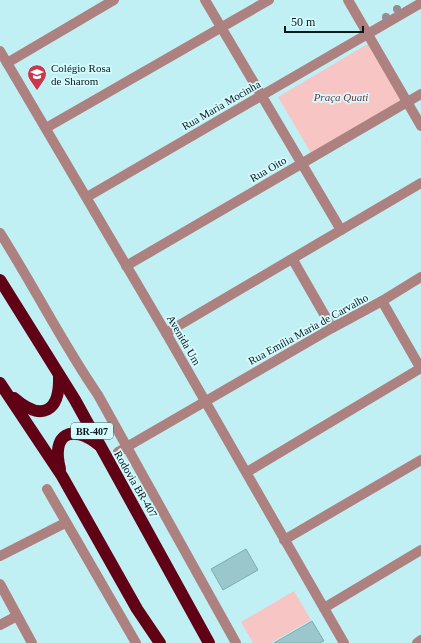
<svg xmlns="http://www.w3.org/2000/svg" width="421" height="643" viewBox="0 0 421 643" font-family="'Times New Roman',serif">
<rect width="100%" height="100%" fill="#c1f0f4"/>
<g fill="#f7c5c4">
<polygon points="371,42 405,98 311,153 278,97"/>
<polygon points="294,591 311,620 271,643 253,643 241,622"/>
</g>
<g fill="#99c7cb" stroke="#7facb0">
<polygon points="246,549 258,570 223,590 211,569"/>
<polygon points="312,621 324,641 319,643 274,643"/>
</g>
<g fill="none" stroke-linecap="round" stroke-linejoin="round">
<g stroke="#ae8181" stroke-width="10">
<polyline points="205,0 341,230"/>
<polyline points="348,0 421,126"/>
<polyline points="0,51 166,333 344,643"/>
<polyline points="7,63 114,0"/>
<polyline points="46,128 269,0"/>
<polyline points="87,197 421,3"/>
<path d="M0,233c34,53 62,110 98,162l138,248"/>
<polyline points="293,260 332,328"/>
<polyline points="126,266 421,94"/>
<polyline points="382,301 421,369"/>
<polyline points="166,333 421,183"/>
<polyline points="118,452 332,328 382,301 421,277"/>
<polyline points="247,472 421,368"/>
<polyline points="47,489 136,643"/>
<polyline points="284,540 421,460"/>
<polyline points="0,556 65,523"/>
<polyline points="0,584 32,643"/>
<polyline points="324,608 421,550"/>
<polyline points="0,625 17,616"/>
<polyline points="417,643 421,640"/>
</g>
<g stroke="#610116" stroke-width="12">
<polyline points="0,280 75,400 209,643"/>
<polyline points="0,383 62,476 137,609 160,643"/>
<path d="M14,398c28,24 46,14 45,-22"/>
<path d="M60,469c-9,-35 11,-46 39,-24"/>
</g>
</g>
<g fill="#998a8e">
<circle cx="397" cy="9" r="4"/>
<circle cx="386" cy="17" r="4"/>
</g>
<defs>
<symbol id="school-pin" viewBox="-11 -11 22 30"><path d="M0 17L-7.5 6A9.5 9.5 0 1 1 7.5 6Z" fill="#ca394b" stroke="#d6fbff"/><path d="M0-5L7-2L0 1L-7-2ZM-4 1L0 2.5L4 1V4Q0 6-4 4Z" fill="#fff"/></symbol>
</defs>
<g fill-rule="evenodd">
<use href="#school-pin" x="26" y="63" width="22" height="30"/>
</g>
<g text-anchor="middle" stroke-width="3.5" stroke-linejoin="round" paint-order="stroke">
<rect fill="#d6fbff" stroke="#455d5f" stroke-width="1" x="71" y="423" width="42" height="16" rx="3"/>
<g font-size="10" font-weight="bold" fill="#07191b">
<text x="92" y="435">BR-407</text>
</g>
<g font-size="11" fill="#07191b" stroke="#d6fbff" text-anchor="start">
<text x="51" y="72">Colégio Rosa<tspan x="51" dy="13">de Sharom</tspan></text>
</g>
<g font-size="11" font-style="italic" fill="#79363a" stroke="#d6fbff">
<text x="341" y="101">Praça Quati</text>
</g>
<g font-size="11" fill="#07191b" stroke="#d6fbff">
<text transform="translate(221 105) rotate(-30)" y="4">Rua Maria Mocinha</text>
<text transform="translate(268 169) rotate(-30)" y="4">Rua Oito</text>
<text transform="translate(308 329) rotate(-29)" y="4">Rua Emília Maria de Carvalho</text>
<text transform="translate(184 340) rotate(60)" y="4">Avenida Um</text>
<text transform="translate(136 484) rotate(60)" y="4">Rodovia BR-407</text>
</g>
</g>
<path d="M285 26v6h78v-6" fill="none" stroke="#07191b" stroke-width="2"/>
<text x="291" y="26" font-size="12" fill="#07191b" stroke="#d6fbff" stroke-width="3" paint-order="stroke">50 m</text>
</svg>
